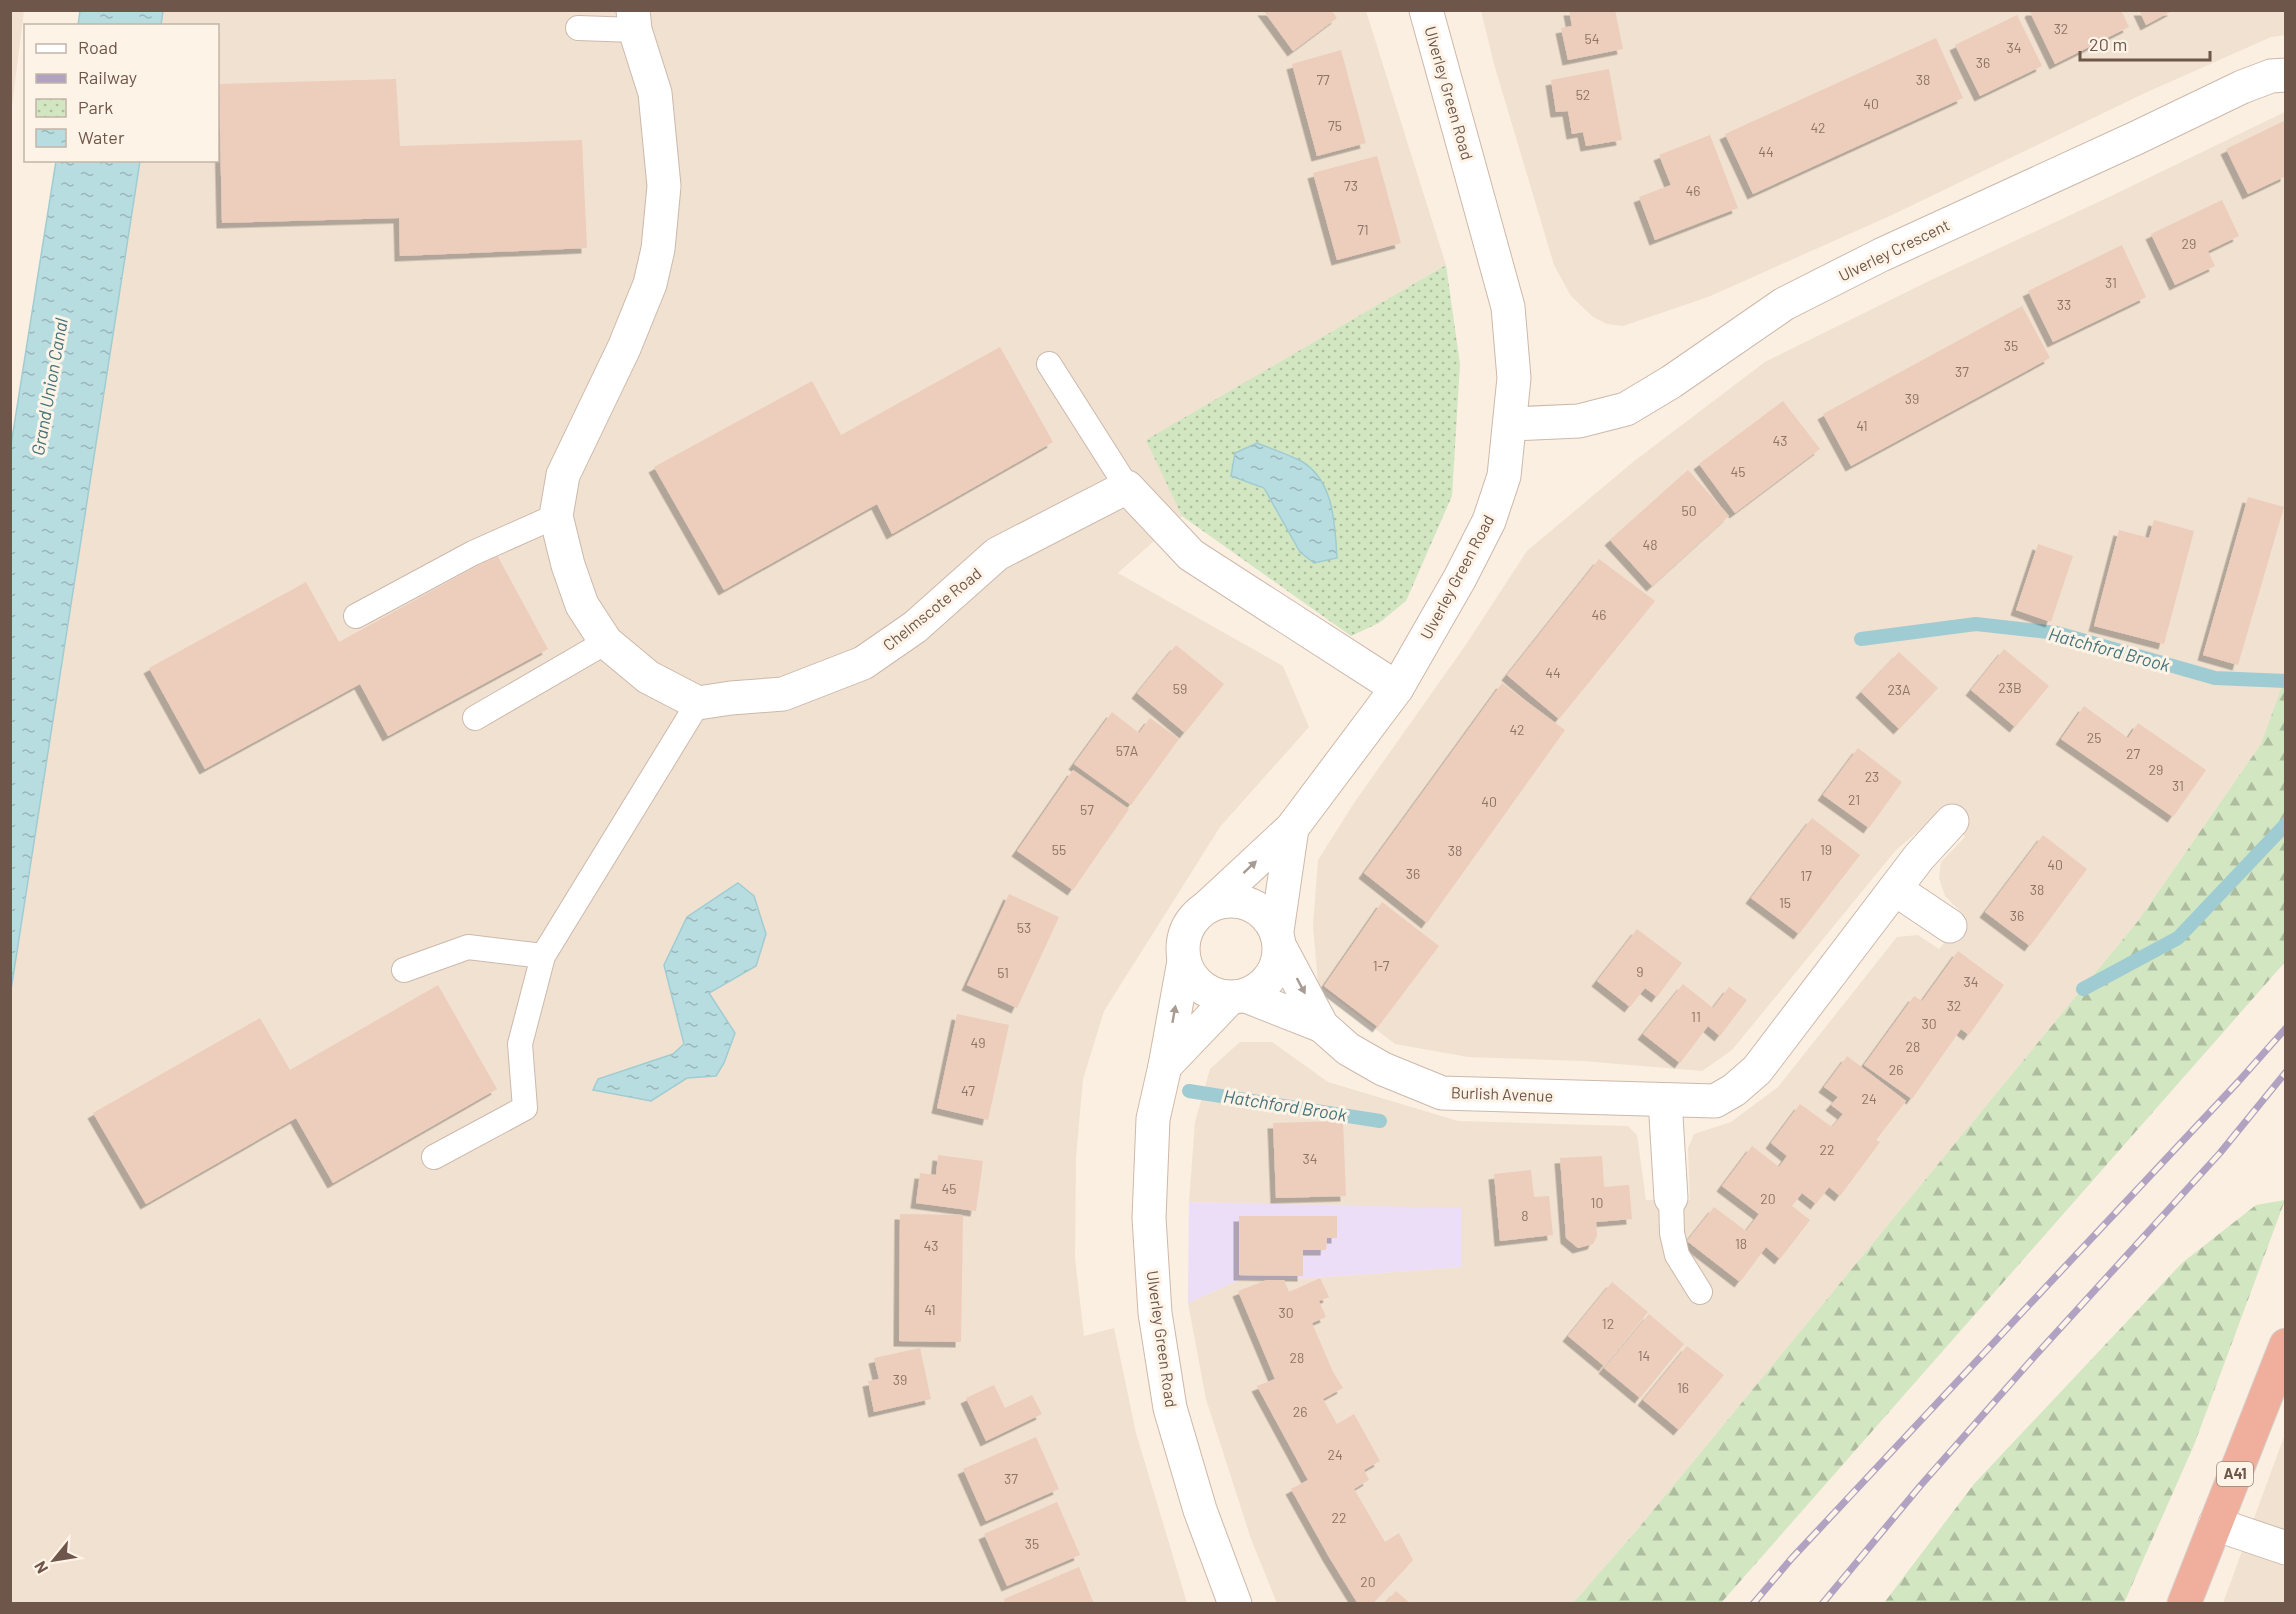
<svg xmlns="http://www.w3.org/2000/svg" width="2296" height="1614" viewBox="0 0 2296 1614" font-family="Barlow,sans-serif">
<defs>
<pattern id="forest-firs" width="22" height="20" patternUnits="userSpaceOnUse" patternTransform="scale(1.5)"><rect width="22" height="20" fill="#d1e6c1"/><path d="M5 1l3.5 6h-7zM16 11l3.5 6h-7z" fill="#aebd9f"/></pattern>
<pattern id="park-dots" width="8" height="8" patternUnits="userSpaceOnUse" patternTransform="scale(1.5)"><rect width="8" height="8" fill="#d1e6c1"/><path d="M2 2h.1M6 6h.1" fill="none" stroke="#aebd9f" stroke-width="1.8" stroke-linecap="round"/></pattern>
<pattern id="water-ripples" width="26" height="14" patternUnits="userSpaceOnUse" patternTransform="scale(1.5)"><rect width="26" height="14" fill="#b8dde1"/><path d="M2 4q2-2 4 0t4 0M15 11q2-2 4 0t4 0" fill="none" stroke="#9ab6b8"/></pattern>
<filter id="shadow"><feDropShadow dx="-5.5" dy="5.5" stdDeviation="0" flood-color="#0004"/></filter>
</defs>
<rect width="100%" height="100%" fill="#faefe1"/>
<g fill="#f1e1d0">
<polygon points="11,10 24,11 11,113 10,11"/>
<polygon points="2285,10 2286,35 2271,37 2145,93 1892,215 1708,297 1623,326 1607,324 1593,317 1571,296 1554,265 1494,64 1481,11"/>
<polygon points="163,11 1366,11 1446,265 1147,440 1182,516 1118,573 1283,666 1309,727 1220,827 1104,1011 1083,1079 1076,1157 1075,1258 1084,1336 1114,1328 1136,1433 1187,1603 10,1603 11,990 140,161 218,160 218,26 161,25"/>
<polygon points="2285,112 2286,678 2261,744 2138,921 1637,1530 1573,1603 1277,1603 1251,1539 1206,1399 1188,1303 1239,1280 1314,1278 1462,1267 1462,1209 1189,1202 1195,1122 1210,1069 1240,1042 1272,1042 1328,1082 1458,1121 1628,1126 1637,1135 1646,1200 1690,1200 1688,1148 1694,1134 1731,1122 1778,1087 1897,937 1918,935 1939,949 1966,917 1945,896 1939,878 1941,862 1965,837 1945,809 1896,850 1732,1050 1702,1071 1583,1061 1468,1057 1395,1044 1322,988 1318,983 1313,926 1318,860 1354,803 1465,646 1527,551 1633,462 1765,362 1929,281 2109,197"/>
<polygon points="2285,1434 2285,1603 2223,1603"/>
</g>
<polygon fill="#ecdef6" points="1189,1202 1462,1208 1462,1267 1314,1278 1239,1280 1188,1303"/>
<g fill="url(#forest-firs)">
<polygon points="2285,678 2285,962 1721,1603 1573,1603 1637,1530 2138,921 2261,744"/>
<polygon points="2285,1200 2194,1445 2124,1603 1884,1603 1974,1484 2182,1263 2256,1205"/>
</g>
<polygon fill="url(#park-dots)" points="1446,265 1460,364 1452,496 1406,601 1379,623 1351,636 1182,516 1146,440"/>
<g fill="url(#water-ripples)" stroke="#9fccd2" stroke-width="1.5">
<polygon points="80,11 80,10 163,11 161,25 78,25"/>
<polygon points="56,161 140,161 11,990 11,445"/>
<path d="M1257,443c15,6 30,11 44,18 33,19 34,63 36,97l-23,5 -14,-11 -36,-64 -33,-12 4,-23z"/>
<polygon points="738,883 754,896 766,934 756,966 709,993 735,1033 724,1063 716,1076 687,1078 651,1101 593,1090 598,1079 673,1054 684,1044 664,965 687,917"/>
</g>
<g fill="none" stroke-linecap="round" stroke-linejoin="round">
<g stroke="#9fccd2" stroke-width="14">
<polyline points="1861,639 1976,624 2057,633 2215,678 2286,681"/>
<polyline points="2083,989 2178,938 2286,824"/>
<polyline points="1189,1091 1380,1121"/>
</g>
</g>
<g fill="#edcdbb" filter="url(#shadow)">
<polygon points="1263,10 1331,10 1337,18 1293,51"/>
<polygon points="1569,10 1615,10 1623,49 1568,60 1561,28 1572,26"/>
<polygon points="2032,10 2121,10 2129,27 2055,64 2030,12"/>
<polygon points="2139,10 2174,10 2146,25"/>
<polygon points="2017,15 2042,66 1980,96 1955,45"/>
<polygon points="1936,38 1963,98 1753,194 1725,134"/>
<polygon points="1341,50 1366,143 1317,156 1292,64"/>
<polygon points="1609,69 1622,140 1586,146 1583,132 1572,134 1568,111 1556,112 1551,80"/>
<polygon points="396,79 400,146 582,140 587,248 400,256 399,218 222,223 219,84"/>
<polygon points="2286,120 2286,176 2248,194 2226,149"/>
<polygon points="1710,135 1738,208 1655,240 1639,197 1671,185 1659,155"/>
<polygon points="1377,156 1401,243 1337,260 1313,173"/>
<polygon points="2222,200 2239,236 2208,251 2215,266 2175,285 2151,234"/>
<polygon points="2122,245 2146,297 2053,342 2028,291"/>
<polygon points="2022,306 2050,358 1851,466 1823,414"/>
<polygon points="1000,347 1053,442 892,534 877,504 724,590 654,467 812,381 841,435"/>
<polygon points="1783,401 1820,449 1735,513 1699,464"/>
<polygon points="1688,470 1729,516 1652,586 1610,540"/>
<polygon points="2248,497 2284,507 2238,665 2203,655"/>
<polygon points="2154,520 2194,531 2164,644 2094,626 2119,530 2149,538"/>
<polygon points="2038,544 2073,556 2051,622 2016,610"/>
<polygon points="497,555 548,649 388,736 360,684 205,769 149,668 306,582 339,642"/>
<polygon points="1599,559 1655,601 1559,719 1507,675"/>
<polygon points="1176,645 1224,684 1185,733 1137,693"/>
<polygon points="2004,649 2049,686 2015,727 1971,690"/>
<polygon points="1899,652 1938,688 1899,729 1861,692"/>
<polygon points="1502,683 1565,730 1427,923 1364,873"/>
<polygon points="2084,706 2128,738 2138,723 2206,770 2173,817 2061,739"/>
<polygon points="1112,712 1139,733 1150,718 1179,739 1131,805 1074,764"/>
<polygon points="1858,748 1902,782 1869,828 1823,795"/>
<polygon points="1073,770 1129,809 1073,890 1017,851"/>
<polygon points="1812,818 1860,855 1799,934 1751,898"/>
<polygon points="2043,835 2087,869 2030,946 1985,912"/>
<polygon points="1009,894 1059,917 1017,1008 967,985"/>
<polygon points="1382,902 1439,946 1378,1027 1324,986"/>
<polygon points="1637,929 1682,963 1657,997 1645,988 1630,1007 1597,981"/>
<polygon points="1958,951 2004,985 1969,1035 1961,1029 1912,1099 1864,1065 1914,996 1922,1001"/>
<polygon points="1683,984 1713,1008 1729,987 1747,1000 1720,1036 1708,1026 1680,1063 1643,1034"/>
<polygon points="438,985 497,1089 333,1183 296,1118 146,1204 93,1113 260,1018 290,1070"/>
<polygon points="957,1014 1009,1025 988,1120 937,1108"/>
<polygon points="1847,1056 1906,1101 1876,1140 1880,1142 1840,1196 1829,1187 1816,1204 1802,1193 1792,1206 1810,1220 1780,1259 1766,1247 1740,1282 1687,1241 1714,1207 1746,1231 1759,1214 1722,1186 1752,1146 1779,1167 1787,1156 1771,1143 1800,1104 1832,1127 1843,1114 1831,1105 1838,1097 1824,1087"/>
<polygon points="1343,1121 1346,1196 1276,1198 1273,1123"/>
<polygon points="938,1155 983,1161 976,1211 916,1203 920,1173 936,1175"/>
<polygon points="1602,1156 1604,1187 1629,1185 1632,1219 1596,1222 1597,1236 1593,1244 1578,1248 1566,1238 1560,1158"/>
<polygon points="1531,1170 1534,1197 1549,1196 1553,1235 1500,1241 1494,1174"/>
<polygon points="900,1214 963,1215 961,1342 899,1341"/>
<polygon points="1239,1216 1337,1216 1337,1238 1327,1238 1326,1250 1303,1250 1303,1276 1239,1275"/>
<polygon points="1320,1278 1329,1297 1319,1301 1326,1317 1312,1323 1333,1372 1343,1388 1323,1399 1337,1424 1354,1414 1380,1461 1364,1470 1369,1480 1354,1489 1385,1542 1399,1533 1413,1560 1372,1604 1358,1604 1329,1557 1291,1489 1308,1480 1257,1386 1275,1379 1238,1291 1267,1280 1284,1280 1289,1292"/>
<polygon points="1612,1282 1648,1312 1604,1366 1568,1336"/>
<polygon points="1649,1314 1684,1344 1640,1398 1604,1368"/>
<polygon points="1687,1346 1724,1375 1679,1430 1643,1400"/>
<polygon points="920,1348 931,1399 874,1412 868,1381 879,1379 874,1358"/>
<polygon points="994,1385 1005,1408 1032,1395 1042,1414 986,1441 966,1398"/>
<polygon points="1036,1437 1059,1489 986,1521 963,1469"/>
<polygon points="1057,1502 1080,1555 1007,1586 984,1534"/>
<polygon points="1079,1567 1094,1604 1006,1604 1004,1599"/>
<polygon points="1396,1591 1411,1604 1384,1604"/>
</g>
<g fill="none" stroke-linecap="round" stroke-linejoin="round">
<defs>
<g id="lane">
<polyline points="578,28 635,30"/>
<polyline points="1049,364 1127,487"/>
<polyline points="356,616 473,553 556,516"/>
<polyline points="475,718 606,642"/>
<polyline points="404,970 468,947 543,956 698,703"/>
<polyline points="434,1157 525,1108 520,1044 543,956"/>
<polyline points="1671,1198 1672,1233 1677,1255 1700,1292"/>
</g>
<g id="street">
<polyline points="633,10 635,30 655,93 664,186 658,249 650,284 624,348 563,475 556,516 568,565 582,605 606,642 648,677 698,703 731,698 783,694 863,663 915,627 997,554 1127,487 1191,555 1397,688"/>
<polyline points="1510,424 1579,421 1626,409 1671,382 1784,304 1881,255 2136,138 2242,87 2271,76 2286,75"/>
<polyline points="1895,889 1950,926"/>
<polyline points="1280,947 1322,1026 1348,1049 1383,1069 1442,1093 1715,1101 1734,1090 1757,1070 1919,857 1952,821"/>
<polyline points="1246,996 1322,1026"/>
<polyline points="1665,1100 1671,1198"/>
<polyline points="2215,1524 2286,1548"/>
</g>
<g id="secondary">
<circle cx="1231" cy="949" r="48"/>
<polyline points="1208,906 1292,828 1397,688 1460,578 1489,521 1504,476 1514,378 1508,307 1426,10"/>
<polyline points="1277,931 1292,828"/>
<polyline points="1184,961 1165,1066 1153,1119 1149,1218 1155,1313 1170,1408 1200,1510 1235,1604"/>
<polyline points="1165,1066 1230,998"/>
</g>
<polyline id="highway" points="2184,1604 2286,1345"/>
</defs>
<use href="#lane" stroke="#ccb9ac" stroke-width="26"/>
<use href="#street" stroke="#ccb9ac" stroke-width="35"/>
<use href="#secondary" stroke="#ceb8a9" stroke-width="35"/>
<use href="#highway" stroke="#d7d0cc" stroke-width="35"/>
<use href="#lane" stroke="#fff" stroke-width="24"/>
<use href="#street" stroke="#fff" stroke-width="33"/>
<use href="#secondary" stroke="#fff" stroke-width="33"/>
<use href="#highway" stroke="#efaf9c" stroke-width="33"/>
<defs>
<g id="rail">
<polyline points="1753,1604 1792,1558 2238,1082 2286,1028"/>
<polyline points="1822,1604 1921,1485 2034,1357 2220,1153 2286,1072"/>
</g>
</defs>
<use href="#rail" stroke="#b1a2c1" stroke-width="7"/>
<use href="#rail" stroke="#fdf3e7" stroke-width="4.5" stroke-dasharray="14" stroke-linecap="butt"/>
</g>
<defs><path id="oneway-solid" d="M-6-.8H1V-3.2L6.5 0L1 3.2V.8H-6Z" transform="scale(1.5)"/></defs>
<g fill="#a99a92">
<use href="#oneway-solid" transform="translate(1250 867) rotate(-43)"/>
<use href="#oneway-solid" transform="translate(1301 986) rotate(62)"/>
<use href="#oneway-solid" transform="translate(1174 1014) rotate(-80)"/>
</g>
<g text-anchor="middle" stroke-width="6" stroke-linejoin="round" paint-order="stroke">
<g font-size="14" fill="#8e7466">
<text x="2061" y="34">32</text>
<text x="1592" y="44">54</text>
<text x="2014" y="53">34</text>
<text x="1983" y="68">36</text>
<text x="1323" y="85">77</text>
<text x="1923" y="85">38</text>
<text x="1583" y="100">52</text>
<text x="1871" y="109">40</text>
<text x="1335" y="131">75</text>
<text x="1818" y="133">42</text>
<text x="1766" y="157">44</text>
<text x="1351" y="191">73</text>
<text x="1693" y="196">46</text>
<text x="1363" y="235">71</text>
<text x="2189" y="249">29</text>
<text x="2111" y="288">31</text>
<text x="2064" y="310">33</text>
<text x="2011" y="351">35</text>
<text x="1962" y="377">37</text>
<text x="1912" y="404">39</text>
<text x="1862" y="431">41</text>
<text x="1780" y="446">43</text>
<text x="1738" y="477">45</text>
<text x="1689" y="516">50</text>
<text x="1650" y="550">48</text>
<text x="1599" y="620">46</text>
<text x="1553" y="678">44</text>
<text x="2010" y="693">23B</text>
<text x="1180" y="694">59</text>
<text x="1899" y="695">23A</text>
<text x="1517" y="735">42</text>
<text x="2094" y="743">25</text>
<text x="1127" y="756">57A</text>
<text x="2133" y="759">27</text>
<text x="2156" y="775">29</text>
<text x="1872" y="782">23</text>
<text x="2178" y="791">31</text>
<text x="1854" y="805">21</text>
<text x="1489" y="807">40</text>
<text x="1087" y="815">57</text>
<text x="1059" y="855">55</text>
<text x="1826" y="855">19</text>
<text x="1455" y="856">38</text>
<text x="2055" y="870">40</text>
<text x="1413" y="879">36</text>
<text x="1806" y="881">17</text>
<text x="2037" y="895">38</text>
<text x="1785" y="908">15</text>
<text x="2017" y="921">36</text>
<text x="1024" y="933">53</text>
<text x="1381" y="971">1-7</text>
<text x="1640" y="977">9</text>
<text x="1003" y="978">51</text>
<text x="1971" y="987">34</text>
<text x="1954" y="1011">32</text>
<text x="1696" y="1022">11</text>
<text x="1929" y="1029">30</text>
<text x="978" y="1048">49</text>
<text x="1913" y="1052">28</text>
<text x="1896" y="1075">26</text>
<text x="968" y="1096">47</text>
<text x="1869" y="1104">24</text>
<text x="1827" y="1155">22</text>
<text x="1310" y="1164">34</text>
<text x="949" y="1194">45</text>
<text x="1768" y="1204">20</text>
<text x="1597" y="1208">10</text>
<text x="1525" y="1221">8</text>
<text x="1741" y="1249">18</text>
<text x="931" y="1251">43</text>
<text x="930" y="1315">41</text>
<text x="1286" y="1318">30</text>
<text x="1608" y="1329">12</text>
<text x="1644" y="1361">14</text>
<text x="1297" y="1363">28</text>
<text x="900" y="1385">39</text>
<text x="1683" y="1393">16</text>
<text x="1300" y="1417">26</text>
<text x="1335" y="1460">24</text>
<text x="1011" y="1484">37</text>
<text x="1339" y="1523">22</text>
<text x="1032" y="1549">35</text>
<text x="1368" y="1587">20</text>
</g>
<rect fill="#fdf3e7" stroke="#9a8579" stroke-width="1.5" x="2217" y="1462" width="36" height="24" rx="4.5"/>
<g font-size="15" font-weight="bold" fill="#6f564a">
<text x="2235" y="1479">A41</text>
</g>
<g font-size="16" fill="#6f564a" stroke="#fdf3e7">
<text transform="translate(1449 93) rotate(74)" y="6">Ulverley Green Road</text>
<text transform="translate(1894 250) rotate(-26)" y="6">Ulverley Crescent</text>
<text transform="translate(1457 577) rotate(-62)" y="6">Ulverley Green Road</text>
<text transform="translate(932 609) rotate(-39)" y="6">Chelmscote Road</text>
<text transform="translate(1502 1094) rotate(2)" y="6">Burlish Avenue</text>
<text transform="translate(1162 1339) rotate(82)" y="6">Ulverley Green Road</text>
</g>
<g font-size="18" font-style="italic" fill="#43737a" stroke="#fdf3e7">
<text transform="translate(50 387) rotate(-80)" y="6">Grand Union Canal</text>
<text transform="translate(2109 650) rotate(15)" y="6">Hatchford Brook</text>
<text transform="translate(1285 1106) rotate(9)" y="6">Hatchford Brook</text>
</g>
</g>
<rect width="2296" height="1614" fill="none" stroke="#6f564a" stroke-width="24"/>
<rect x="24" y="24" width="195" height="138" fill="#fdf3e7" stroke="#c4b4a8" stroke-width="1.5"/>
<rect x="36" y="44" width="30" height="9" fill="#ffffff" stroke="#c4b4a8" stroke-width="1.5"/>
<text x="78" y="54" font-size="18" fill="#6f564a">Road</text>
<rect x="36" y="74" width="30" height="9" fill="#b1a2c1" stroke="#c4b4a8" stroke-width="1.5"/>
<text x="78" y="84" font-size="18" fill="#6f564a">Railway</text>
<rect x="36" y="99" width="30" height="18" fill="url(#park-dots)" stroke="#c4b4a8" stroke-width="1.5"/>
<text x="78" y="114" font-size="18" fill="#6f564a">Park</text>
<rect x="36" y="129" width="30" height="18" fill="url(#water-ripples)" stroke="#c4b4a8" stroke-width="1.5"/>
<text x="78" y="144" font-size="18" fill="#6f564a">Water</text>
<g transform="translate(54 1560) rotate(240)" stroke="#fdf3e7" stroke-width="4.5" paint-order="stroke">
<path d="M0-4.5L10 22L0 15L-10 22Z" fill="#6f564a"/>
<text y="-9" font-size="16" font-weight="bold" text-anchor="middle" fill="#6f564a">N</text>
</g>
<path d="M2080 51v9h130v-9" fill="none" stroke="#6f564a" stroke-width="3"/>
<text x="2089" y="51" font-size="18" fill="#6f564a" stroke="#fdf3e7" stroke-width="4.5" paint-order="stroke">20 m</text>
</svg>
